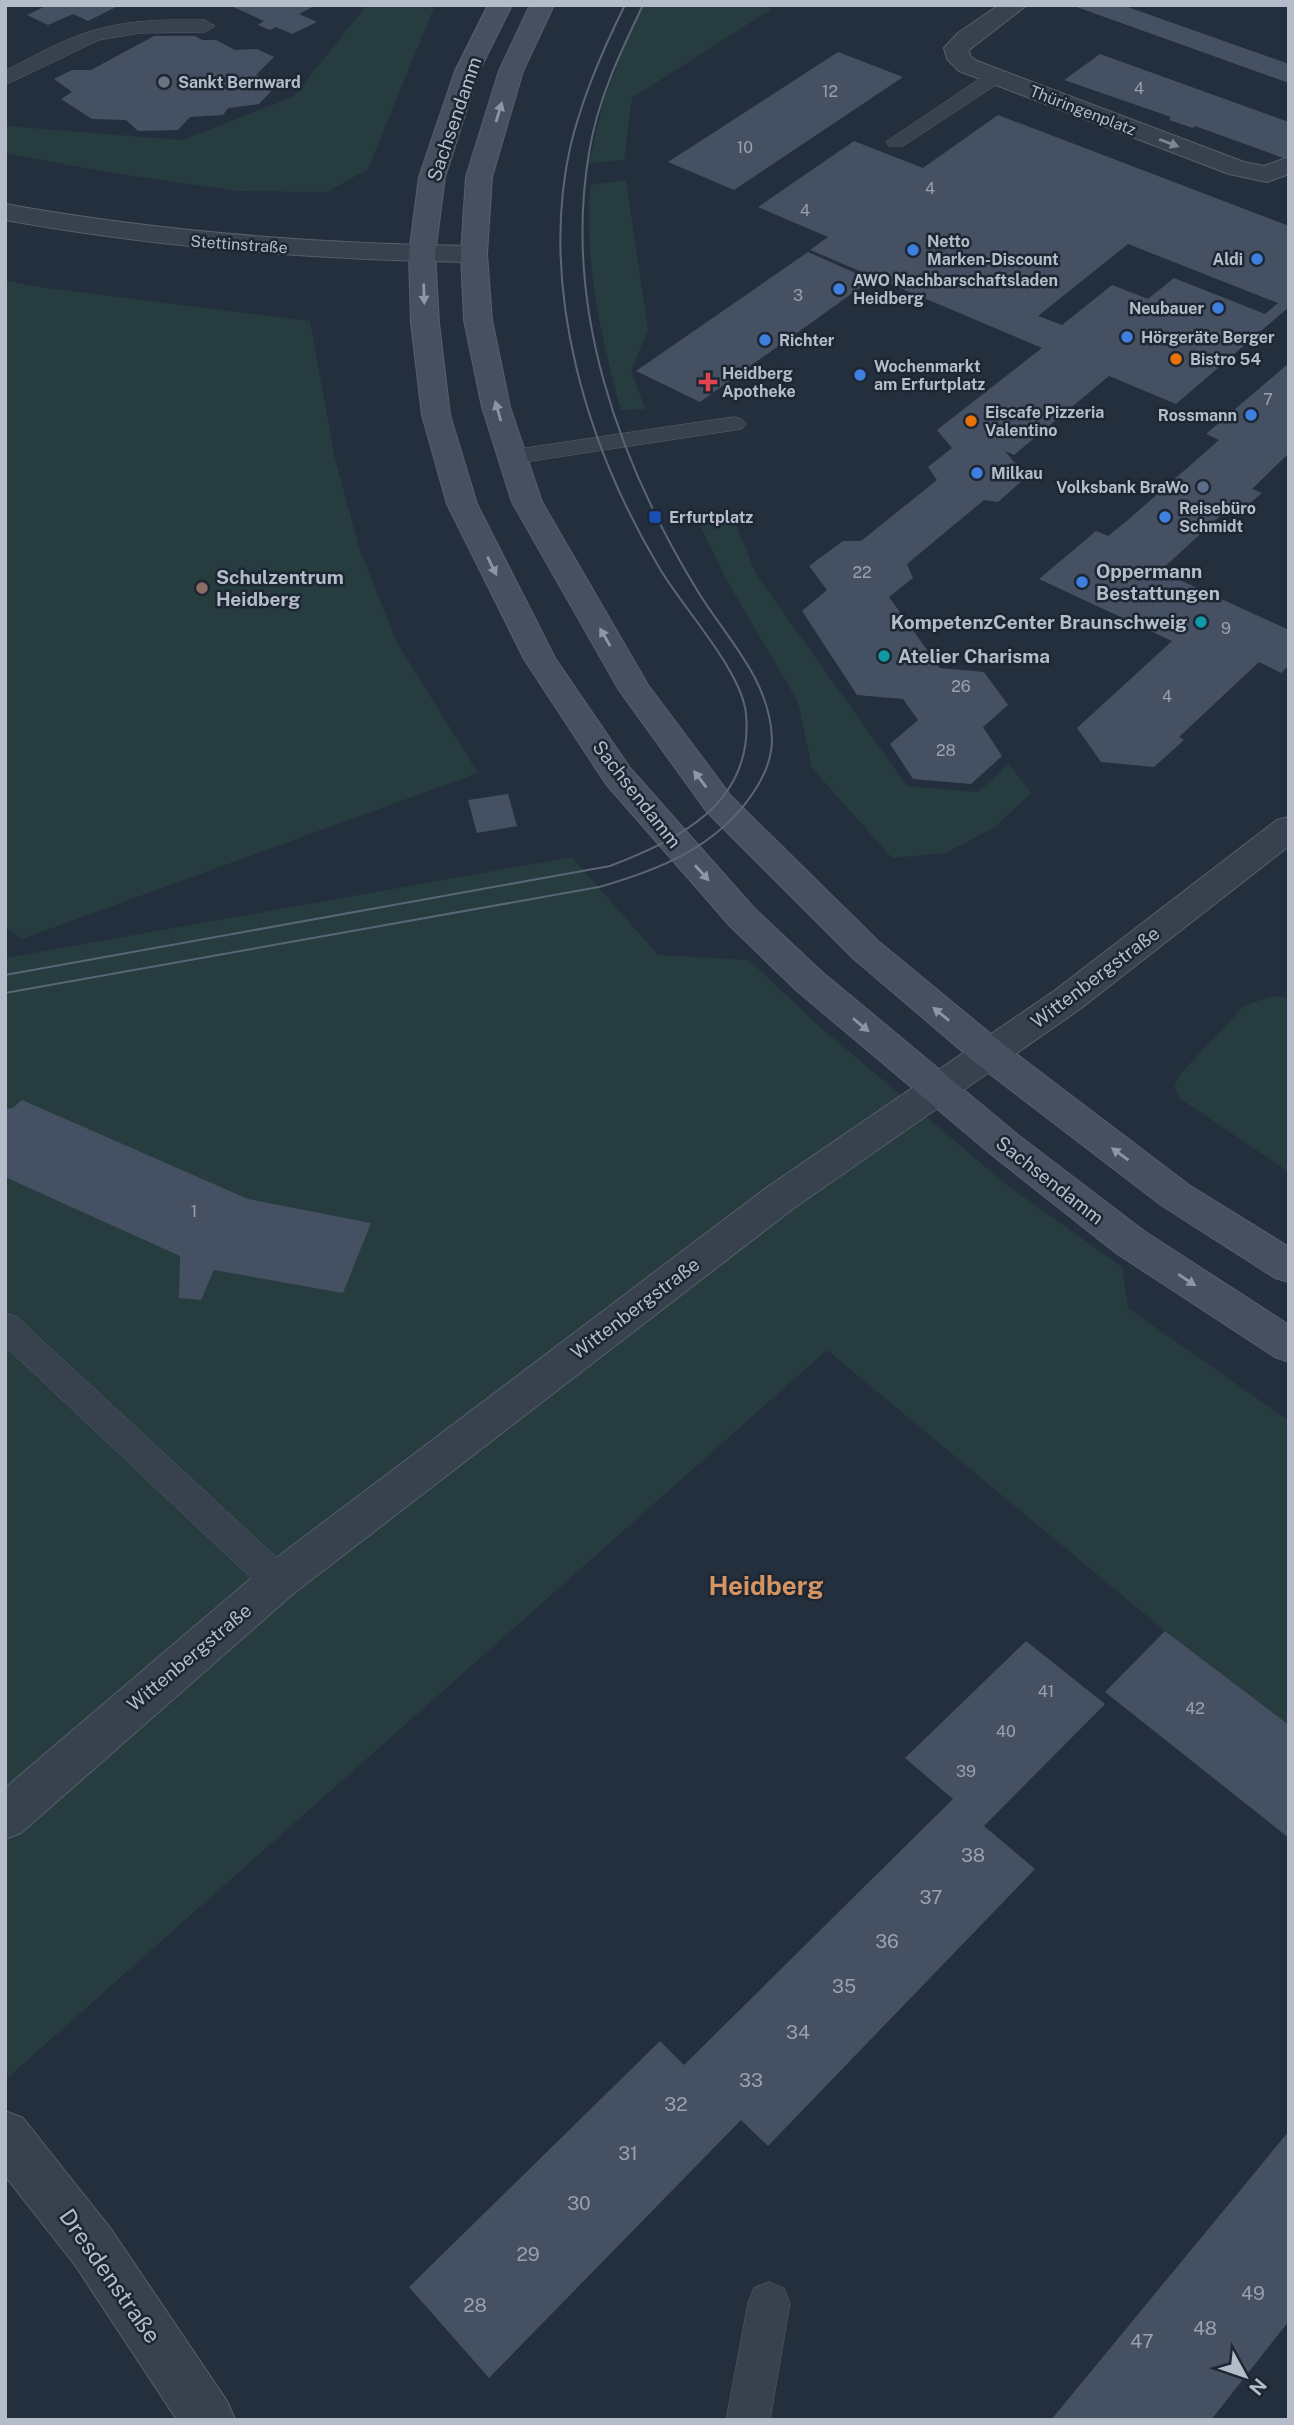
<svg xmlns="http://www.w3.org/2000/svg" width="1294" height="2425" viewBox="0 0 1294 2425" font-family="'Public Sans',sans-serif">
<rect width="100%" height="100%" fill="#242f3e"/>
<g fill="#263c3f">
<polygon points="367,5 435,5 368,169 327,192 237,191 106,172 5,153 5,126 182,140 293,97"/>
<polygon points="641,5 769,5 770,10 632,98 624,160 589,163 604,98"/>
<path d="M626,180l22,150 -17,40 14,39 -24,1c-21,-77 -36,-144 -31,-225z"/>
<polygon points="5,280 32,286 310,321 335,459 359,547 396,641 478,773 22,939 5,927"/>
<polygon points="695,515 734,520 756,574 907,786 978,792 1009,764 1031,793 995,827 946,853 892,858 812,768 798,702 726,579"/>
<polygon points="572,857 658,955 749,960 819,1026 1008,1186 1122,1267 1128,1308 1289,1421 1289,1725 1165,1631 827,1350 5,2080 5,958"/>
<polygon points="1271,996 1289,998 1289,1172 1179,1098 1174,1085 1181,1073 1244,1006"/>
</g>
<g fill="#455162" fill-rule="evenodd">
<polygon points="48,5 120,5 88,21 73,14 48,25 27,15"/>
<polygon points="229,5 316,5 299,14 317,22 292,34 276,27 270,30 258,25 264,21"/>
<polygon points="1071,5 1122,5 1289,64 1289,83"/>
<polygon points="154,36 195,36 202,40 216,40 235,50 257,49 274,57 256,75 277,85 259,104 228,108 223,115 190,117 178,130 138,131 126,120 92,119 61,99 72,92 54,79 72,70 91,70"/>
<polygon points="838,52 903,77 734,190 668,162"/>
<polygon points="1100,54 1289,122 1289,160 1195,126 1193,128 1169,120 1171,117 1064,80"/>
<path d="M998,115l291,111v81l-113,97 -67,-28 -95,79 -9,-4 21,26 -28,25 -14,-2 -77,64 6,14 -24,19 51,71 44,4 24,33 -25,22 19,29 -31,28 -58,-5 -23,-35 28,-24 -15,-21 -46,-4 -55,-84 25,-21 -18,-24 34,-25h18l76,-61 -9,-13 24,-19 -15,-18 105,-82 -232,-98 18,-13 -70,-30 96,-66 69,27zM1128,244l150,59 -13,11 -91,-36 -26,21 -36,-14 -50,40 -24,-9z"/>
<polygon points="808,252 871,280 700,402 636,371"/>
<polygon points="1289,363 1289,453 1252,489 1262,493 1242,510 1232,505 1160,571 1289,630 1289,665 1281,673 1259,662 1179,737 1184,740 1154,767 1101,762 1077,728 1172,641 1039,579 1096,531 1108,536 1128,520 1219,440 1206,434"/>
<polygon points="508,794 517,826 477,833 468,800"/>
<polygon points="22,1100 248,1199 371,1223 343,1293 214,1270 201,1300 179,1298 180,1256 5,1177 5,1109 13,1108"/>
<polygon points="1165,1631 1289,1725 1289,1838 1105,1692"/>
<polygon points="1026,1641 1105,1704 984,1826 1035,1869 768,2146 741,2120 489,2378 409,2287 660,2041 684,2065 953,1799 905,1758"/>
<polygon points="1289,2131 1289,2321 1211,2420 1051,2420"/>
</g>
<g fill="none" stroke-linecap="round" stroke-linejoin="round">
<defs>
<g id="lane">
<path d="M173,20h32l10,6 -10,6 -65,1 -41,7 -94,45v-14c64,-34 93,-50 168,-51z"/>
<polygon points="995,71 1002,73 1005,77 1002,81 903,146 889,146 886,142 988,73"/>
<polygon points="734,417 742,419 746,424 742,429 512,464 504,462 500,457 504,452 512,450"/>
<polygon points="5,1313 17,1317 290,1570 296,1581 290,1592 278,1596 266,1592 5,1346"/>
<polygon points="769,2282 784,2288 790,2303 770,2420 726,2420 748,2303 754,2288"/>
</g>
<g id="street">
<polygon points="999,5 1027,5 969,50 970,56 977,61 1244,162 1264,166 1289,157 1289,174 1267,182 1229,174 959,71 947,59 944,48 958,33"/>
<path d="M5,204c156,28 311,40 469,42l9,2 4,6 -4,6 -9,2c-158,-2 -313,-14 -469,-42z"/>
<polygon points="1289,817 1289,846 1080,1009 794,1208 293,1594 21,1833 5,1839 5,1788 263,1568 766,1188 1054,991 1277,820"/>
<polygon points="5,2111 23,2118 111,2229 227,2401 235,2420 177,2420 75,2265 5,2176"/>
</g>
<g id="secondary">
<polygon points="488,5 512,5 479,71 445,177 435,254 439,323 450,415 477,504 555,658 630,768 754,908 822,972 1018,1135 1144,1231 1289,1325 1289,1362 1275,1357 1116,1253 992,1155 796,990 730,926 606,784 524,659 447,504 422,415 411,323 409,254 419,177 455,71"/>
<polygon points="530,5 554,5 523,71 492,177 487,254 492,320 510,407 542,502 648,685 731,796 878,941 1003,1044 1189,1185 1289,1247 1289,1282 1275,1278 1161,1205 977,1064 854,959 707,812 619,690 512,502 482,407 464,320 461,254 466,177 499,71"/>
</g>
</defs>
<use href="#lane" stroke="#565f6c" stroke-width="1"/>
<use href="#street" stroke="#565f6c" stroke-width="2"/>
<use href="#secondary" stroke="#565f6c" stroke-width="2"/>
<use href="#lane" fill="#38414e" fill-rule="evenodd"/>
<use href="#street" fill="#38414e" fill-rule="evenodd"/>
<use href="#secondary" fill="#465061" fill-rule="evenodd"/>
<g stroke="#5a6575" stroke-width="2">
<path d="M5,975l605,-109c70,-27 144,-63 136,-152 -4,-43 -63,-106 -86,-145 -73,-122 -121,-279 -90,-421 12,-51 32,-97 55,-143"/>
<path d="M5,993l594,-106c60,-17 118,-40 154,-94 11,-16 19,-35 19,-54 -2,-60 -46,-101 -75,-149 -79,-130 -134,-283 -108,-437 8,-52 31,-100 54,-148"/>
</g>
</g>
<defs><path id="oneway-solid" d="M-6-.8H1V-3.2L6.5 0L1 3.2V.8H-6Z" transform="scale(1.75)"/></defs>
<g fill="#8e96a5">
<use href="#oneway-solid" transform="translate(499 112) rotate(-73)"/>
<use href="#oneway-solid" transform="translate(424 294) rotate(88)"/>
<use href="#oneway-solid" transform="translate(498 411) rotate(-106)"/>
<use href="#oneway-solid" transform="translate(492 566) rotate(64)"/>
<use href="#oneway-solid" transform="translate(605 637) rotate(-120)"/>
<use href="#oneway-solid" transform="translate(700 779) rotate(-127)"/>
<use href="#oneway-solid" transform="translate(702 873) rotate(48)"/>
<use href="#oneway-solid" transform="translate(941 1014) rotate(-141)"/>
<use href="#oneway-solid" transform="translate(861 1025) rotate(40)"/>
<use href="#oneway-solid" transform="translate(1120 1154) rotate(-144)"/>
<use href="#oneway-solid" transform="translate(1187 1280) rotate(34)"/>
</g>
<use fill="#7c8592" href="#oneway-solid" transform="translate(1169 143) rotate(21)"/>
<circle fill="#6b7280" stroke="#1d2633" stroke-width="2.5" cx="164" cy="82" r="7"/>
<g fill="#3f7fe0" stroke="#1d2633" stroke-width="2.5">
<circle cx="913" cy="250" r="7"/>
<circle cx="1257" cy="259" r="7"/>
<circle cx="839" cy="289" r="7"/>
<circle cx="1218" cy="308" r="7"/>
<circle cx="1127" cy="337" r="7"/>
<circle cx="765" cy="340" r="7"/>
<circle cx="860" cy="375" r="7"/>
<circle cx="1251" cy="415" r="7"/>
<circle cx="977" cy="473" r="7"/>
<circle cx="1165" cy="517" r="7"/>
<circle cx="1082" cy="582" r="7"/>
</g>
<g fill="#e8710a" stroke="#1d2633" stroke-width="2.5">
<circle cx="1176" cy="359" r="7"/>
<circle cx="971" cy="421" r="7"/>
</g>
<path fill="#e0444e" stroke="#1d2633" stroke-width="2.5" d="M704.5 371.5h7v7h7v7h-7v7h-7v-7h-7v-7h7z"/>
<circle fill="#5c6f8a" stroke="#1d2633" stroke-width="2.5" cx="1203" cy="487" r="7"/>
<rect fill="#1a4fb4" stroke="#1d2633" stroke-width="2.5" x="648" y="510" width="14" height="14" rx="3.5"/>
<circle fill="#8d6e63" stroke="#1d2633" stroke-width="2.5" cx="202" cy="588" r="7"/>
<g fill="#0f9aa8" stroke="#1d2633" stroke-width="2.5">
<circle cx="1201" cy="622" r="7"/>
<circle cx="884" cy="656" r="7"/>
</g>
<g text-anchor="middle" stroke-width="5" stroke-linejoin="round" paint-order="stroke">
<g font-size="16" font-weight="bold" fill="#b4bcc9" stroke="#1d2633" text-anchor="start">
<text x="178" y="88">Sankt Bernward</text>
<text x="927" y="247">Netto<tspan x="927" dy="18">Marken-Discount</tspan></text>
<text x="1243" y="265" text-anchor="end">Aldi</text>
<text x="853" y="286">AWO Nachbarschaftsladen<tspan x="853" dy="18">Heidberg</tspan></text>
<text x="1204" y="314" text-anchor="end">Neubauer</text>
<text x="1141" y="343">Hörgeräte Berger</text>
<text x="779" y="346">Richter</text>
<text x="1190" y="365">Bistro 54</text>
<text x="874" y="372">Wochenmarkt<tspan x="874" dy="18">am Erfurtplatz</tspan></text>
<text x="722" y="379">Heidberg<tspan x="722" dy="18">Apotheke</tspan></text>
<text x="985" y="418">Eiscafe Pizzeria<tspan x="985" dy="18">Valentino</tspan></text>
<text x="1237" y="421" text-anchor="end">Rossmann</text>
<text x="991" y="479">Milkau</text>
<text x="1189" y="493" text-anchor="end">Volksbank BraWo</text>
<text x="1179" y="514">Reisebüro<tspan x="1179" dy="18">Schmidt</tspan></text>
<text x="669" y="523">Erfurtplatz</text>
</g>
<g font-size="16" fill="#98a1af">
<text x="1139" y="94">4</text>
<text x="830" y="97">12</text>
<text x="745" y="153">10</text>
<text x="930" y="194">4</text>
<text x="805" y="216">4</text>
<text x="798" y="301">3</text>
<text x="1268" y="405">7</text>
<text x="862" y="578">22</text>
<text x="1226" y="634">9</text>
<text x="961" y="692">26</text>
<text x="1167" y="702">4</text>
<text x="946" y="756">28</text>
<text x="194" y="1217">1</text>
<text x="1046" y="1697">41</text>
<text x="1195" y="1714">42</text>
<text x="1006" y="1737">40</text>
<text x="966" y="1777">39</text>
</g>
<g font-size="16" fill="#b4bcc9" stroke="#1d2633">
<text transform="translate(1083 110) rotate(21)" y="6">Thüringenplatz</text>
<text transform="translate(239 244) rotate(4)" y="6">Stettinstraße</text>
</g>
<g font-size="19" fill="#b4bcc9" stroke="#1d2633">
<text transform="translate(454 119) rotate(-71)" y="7">Sachsendamm</text>
<text transform="translate(637 794) rotate(52)" y="7">Sachsendamm</text>
<text transform="translate(1095 977) rotate(-37)" y="7">Wittenbergstraße</text>
<text transform="translate(1050 1180) rotate(38)" y="7">Sachsendamm</text>
<text transform="translate(635 1308) rotate(-37)" y="7">Wittenbergstraße</text>
<text transform="translate(189 1657) rotate(-40)" y="7">Wittenbergstraße</text>
</g>
<g font-size="19" font-weight="bold" fill="#b4bcc9" stroke="#1d2633" text-anchor="start">
<text x="1096" y="578">Oppermann<tspan x="1096" dy="22">Bestattungen</tspan></text>
<text x="216" y="584">Schulzentrum<tspan x="216" dy="22">Heidberg</tspan></text>
<text x="1187" y="629" text-anchor="end">KompetenzCenter Braunschweig</text>
<text x="898" y="663">Atelier Charisma</text>
</g>
<g font-size="19" fill="#98a1af">
<text x="973" y="1862">38</text>
<text x="931" y="1904">37</text>
<text x="887" y="1948">36</text>
<text x="844" y="1993">35</text>
<text x="798" y="2039">34</text>
<text x="751" y="2087">33</text>
<text x="676" y="2111">32</text>
<text x="628" y="2160">31</text>
<text x="579" y="2210">30</text>
<text x="528" y="2261">29</text>
<text x="1253" y="2300">49</text>
<text x="475" y="2312">28</text>
<text x="1205" y="2335">48</text>
<text x="1142" y="2348">47</text>
</g>
<g font-size="23" fill="#b4bcc9" stroke="#1d2633">
<text transform="translate(110 2276) rotate(55)" y="8">Dresdenstraße</text>
</g>
<g font-size="26" font-weight="bold" fill="#d59563" stroke="#1d2633">
<text x="766" y="1595">Heidberg</text>
</g>
</g>
<rect width="1294" height="2425" fill="none" stroke="#b4bcc9" stroke-width="14"/>
<g transform="translate(1245 2376) rotate(130)" stroke="#1d2633" stroke-width="5" paint-order="stroke">
<path d="M0-5L12 26L0 18L-12 26Z" fill="#b4bcc9"/>
<text y="-10" font-size="19" font-weight="bold" text-anchor="middle" fill="#b4bcc9">N</text>
</g>
</svg>
